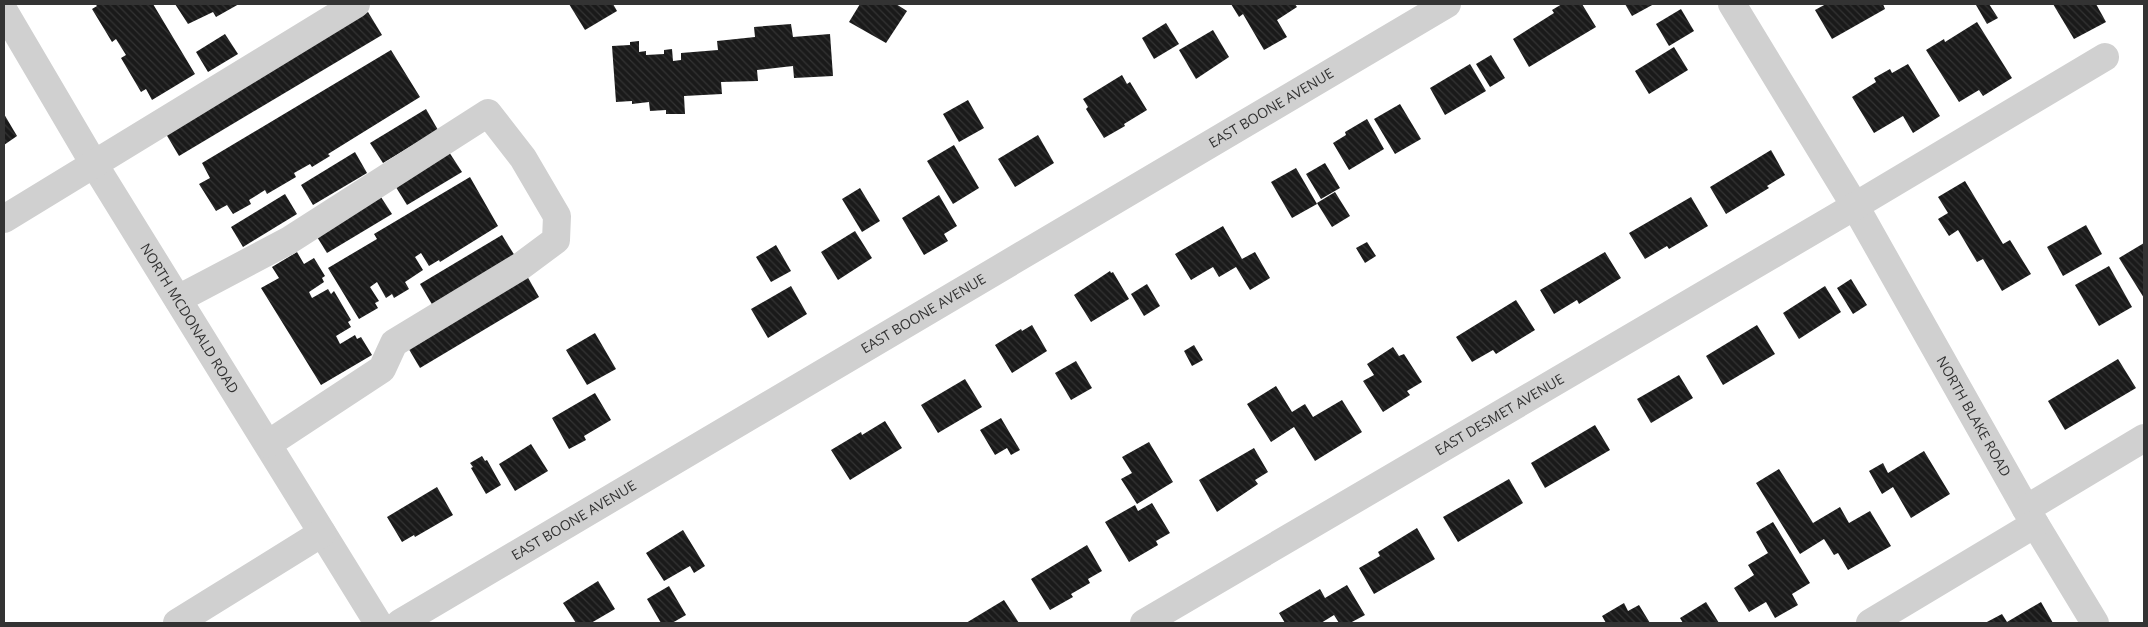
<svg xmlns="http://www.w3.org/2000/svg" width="2148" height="627" viewBox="0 0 2148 627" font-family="'Open Sans',sans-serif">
<defs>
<pattern id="building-back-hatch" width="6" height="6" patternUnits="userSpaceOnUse" patternTransform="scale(1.25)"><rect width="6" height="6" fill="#1a1a1a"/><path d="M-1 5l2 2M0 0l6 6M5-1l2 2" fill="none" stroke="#333"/></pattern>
</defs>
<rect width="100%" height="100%" fill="#fff"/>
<g fill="url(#building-back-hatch)">
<polygon points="95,4 153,4 195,74 152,100 146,89 141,92 121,58 126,55 116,39 112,42 92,9 97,6"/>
<polygon points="175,4 239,4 216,17 213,12 188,24"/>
<polygon points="569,4 613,4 617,11 585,30"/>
<polygon points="860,4 896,4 907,11 886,43 849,22"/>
<polygon points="1231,4 1295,4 1297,7 1277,20 1287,37 1264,50 1243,14 1239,17"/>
<polygon points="1562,4 1582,4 1596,27 1529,67 1513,39 1554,13 1552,10"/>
<polygon points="1625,4 1654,4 1632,16"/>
<polygon points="1826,4 1883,4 1885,9 1832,39 1815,10"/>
<polygon points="1978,4 1989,4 1998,18 1987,24 1976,5"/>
<polygon points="2053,4 2096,4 2106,22 2074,39"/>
<polygon points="1681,9 1694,31 1669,46 1656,24"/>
<polygon points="368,12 382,35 179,156 166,134"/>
<polygon points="1977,22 2012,78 1983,96 1979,90 1959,102 1926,50 1944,39 1945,42"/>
<polygon points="1166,23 1179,44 1154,59 1142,38"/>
<polygon points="791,24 793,37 830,34 833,76 794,78 793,66 757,70 758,81 721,82 722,94 684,96 685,114 666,114 666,110 650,111 649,102 632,104 632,101 616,102 612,46 630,45 630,42 639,41 639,52 646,51 646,55 664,54 664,50 672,49 673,61 681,60 681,53 718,50 717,41 755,37 754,27"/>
<polygon points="1213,30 1229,57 1196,79 1179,50"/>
<polygon points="225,34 238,54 208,72 196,52"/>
<polygon points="1674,47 1688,70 1649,94 1635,71"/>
<polygon points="391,50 420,97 328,154 330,156 312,167 310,164 294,173 296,177 267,194 265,190 249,200 251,204 233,214 227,205 216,211 199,184 210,178 202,163"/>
<polygon points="1491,55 1505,78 1490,87 1476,64"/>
<polygon points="1470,64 1486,91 1445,115 1430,88"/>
<polygon points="1908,64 1940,116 1913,133 1903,116 1874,133 1852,97 1876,82 1874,78 1890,69 1892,73"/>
<polygon points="1122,75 1127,84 1130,82 1147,110 1124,124 1125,126 1104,138 1086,109 1088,107 1083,99"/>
<polygon points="968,100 984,128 959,142 943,114"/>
<polygon points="1400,104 1421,139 1395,154 1374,119"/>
<polygon points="426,109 438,130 383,163 370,143"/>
<polygon points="4,114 17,136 4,145"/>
<polygon points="1367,119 1384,149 1349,170 1333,143 1346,135 1345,132"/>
<polygon points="1038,135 1054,163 1015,187 998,159"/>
<polygon points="954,145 979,188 953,204 927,161"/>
<polygon points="1771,150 1785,175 1767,186 1769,188 1726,214 1710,187"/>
<polygon points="355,152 367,173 313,205 301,185"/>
<polygon points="449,152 462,172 407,205 394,184"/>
<polygon points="1325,163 1340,188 1321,199 1306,174"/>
<polygon points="1296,168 1317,204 1292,218 1271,182"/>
<polygon points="470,177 498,226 440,262 439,260 429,266 421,253 415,257 423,270 405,282 409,289 394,298 392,294 386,298 377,282 370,287 379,301 375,303 378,308 359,319 328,268 377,239 374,234"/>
<polygon points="1965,181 2003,244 2010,240 2031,274 2002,291 1983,259 1977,262 1958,230 1949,236 1938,219 1948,213 1938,197"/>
<polygon points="860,188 880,221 862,232 842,199"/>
<polygon points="1335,192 1350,216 1332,227 1317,203"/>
<polygon points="285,194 297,214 243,247 231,227"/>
<polygon points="379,194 392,214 327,253 314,232"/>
<polygon points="939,195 957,226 944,234 948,241 924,255 902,218"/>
<polygon points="1691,197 1708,226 1669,249 1667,246 1645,259 1629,233"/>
<polygon points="2086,225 2102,254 2063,276 2047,247"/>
<polygon points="1223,226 1242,259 1255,252 1270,278 1250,290 1236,267 1219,277 1213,267 1191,280 1175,254"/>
<polygon points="855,231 872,258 838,280 821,252"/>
<polygon points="502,235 515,256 433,306 420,284"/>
<polygon points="1367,242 1376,256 1365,263 1356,248"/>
<polygon points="2144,243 2144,298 2119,258"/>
<polygon points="776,245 791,271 771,282 756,257"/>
<polygon points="297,252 304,264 314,258 325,276 322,278 324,282 309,292 312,298 328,289 331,294 334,291 351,320 348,322 351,327 336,336 340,344 355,335 357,339 361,337 372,355 321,385 261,288 279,278 272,267"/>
<polygon points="1605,252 1621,278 1579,304 1577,300 1554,314 1540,290"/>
<polygon points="2109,266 2132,307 2099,326 2075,285"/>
<polygon points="1110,271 1111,273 1113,272 1129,299 1091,322 1074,295"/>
<polygon points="527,276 539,297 420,368 407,346"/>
<polygon points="1851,279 1867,305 1853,314 1837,288"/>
<polygon points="1147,284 1160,306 1144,316 1131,294"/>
<polygon points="791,286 807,314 768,338 751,309"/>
<polygon points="1825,286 1841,312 1799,339 1783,313"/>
<polygon points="1516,300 1535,330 1496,354 1493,350 1472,362 1456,337"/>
<polygon points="1032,325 1047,351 1012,373 995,345 1021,329 1022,331"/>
<polygon points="1757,325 1775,354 1723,385 1706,356"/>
<polygon points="595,333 616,369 587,385 566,350"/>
<polygon points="1194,345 1203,360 1192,366 1184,351"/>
<polygon points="1393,347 1399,356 1404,354 1422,382 1407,391 1410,395 1383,412 1363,381 1374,375 1367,364"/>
<polygon points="2118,359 2136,388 2065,430 2048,401"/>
<polygon points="1076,361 1092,388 1071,400 1055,373"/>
<polygon points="1679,375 1693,398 1651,423 1637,399"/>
<polygon points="965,379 982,407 938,433 921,405"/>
<polygon points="1276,386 1292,412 1305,404 1313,417 1342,400 1362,432 1315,461 1294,427 1271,442 1247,404"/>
<polygon points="595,393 611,420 584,436 586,440 569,449 552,418"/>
<polygon points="1001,418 1020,450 1011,455 1007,448 995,455 980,430"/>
<polygon points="885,421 902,448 850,480 831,450 861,432 862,435"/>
<polygon points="1595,425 1610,450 1545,488 1531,463"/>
<polygon points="1149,442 1173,482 1137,504 1121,479 1132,473 1122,457"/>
<polygon points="531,444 548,471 515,491 499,464"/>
<polygon points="1254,448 1268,472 1255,480 1258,484 1217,512 1199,480"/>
<polygon points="1924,451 1950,494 1911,518 1893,487 1882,494 1869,471 1883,463 1888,473"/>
<polygon points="482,456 485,461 487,460 501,485 486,494 471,468 473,467 470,463"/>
<polygon points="1779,469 1813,523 1840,507 1849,523 1870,511 1891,546 1848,570 1838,553 1834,555 1824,539 1800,554 1756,483"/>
<polygon points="1509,479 1523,503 1458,542 1443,517"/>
<polygon points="437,487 453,515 415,537 414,535 402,542 387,517"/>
<polygon points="1152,503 1170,533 1156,541 1158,545 1129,562 1105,522 1135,505 1138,511"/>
<polygon points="1773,522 1810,583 1792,594 1798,605 1775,618 1766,602 1749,612 1734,588 1754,575 1748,565 1768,553 1756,532"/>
<polygon points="1417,528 1435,559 1374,594 1359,568 1380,556 1378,552"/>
<polygon points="683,530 705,566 694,573 690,566 664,581 646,553"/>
<polygon points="1087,545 1102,571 1088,579 1090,583 1071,594 1073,597 1050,610 1031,579"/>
<polygon points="598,581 615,609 591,623 576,623 563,603"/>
<polygon points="1347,585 1365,615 1350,623 1339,623 1334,615 1321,623 1285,623 1279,613 1320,589 1325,598"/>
<polygon points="669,586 686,615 672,623 661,623 647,599"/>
<polygon points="1004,600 1019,623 966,623"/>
<polygon points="1706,602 1719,623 1683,623 1680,618"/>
<polygon points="2041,602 2053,623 1985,623 2002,614 2007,622"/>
<polygon points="1624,603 1628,611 1639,605 1650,623 1606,623 1602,616"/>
</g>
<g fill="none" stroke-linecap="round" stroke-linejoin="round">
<g stroke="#d0d0d0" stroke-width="28">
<path id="s1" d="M1732,4l123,202 171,303 69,114"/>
<path id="s2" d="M4,11l90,153 284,459"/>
<polyline points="4,219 356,4"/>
<polyline points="178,299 288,241 488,113 523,158 557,216 556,240 521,266 394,343 382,369 268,444"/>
<polyline points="2026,509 2144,438"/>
<polyline points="177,623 322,533"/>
<path id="s3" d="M400,623l1047,-619"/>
<path id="s4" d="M1144,623l711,-417 250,-149"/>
<polyline points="1870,623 2035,524"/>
</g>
</g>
<g text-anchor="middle" stroke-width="5" stroke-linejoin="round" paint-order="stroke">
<g font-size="14" fill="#333" stroke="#fff">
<text dy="5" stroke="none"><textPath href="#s3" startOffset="1012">EAST BOONE AVENUE</textPath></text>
<text dy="5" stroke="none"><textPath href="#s3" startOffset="608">EAST BOONE AVENUE</textPath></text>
<text dy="5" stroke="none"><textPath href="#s2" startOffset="359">NORTH MCDONALD ROAD</textPath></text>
<text dy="5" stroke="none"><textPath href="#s4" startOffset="412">EAST DESMET AVENUE</textPath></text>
<text dy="5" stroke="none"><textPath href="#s1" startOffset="478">NORTH BLAKE ROAD</textPath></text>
<text dy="5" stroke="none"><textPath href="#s3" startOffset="202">EAST BOONE AVENUE</textPath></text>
</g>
</g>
<rect width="2148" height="627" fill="none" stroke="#333333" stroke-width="10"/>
</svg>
